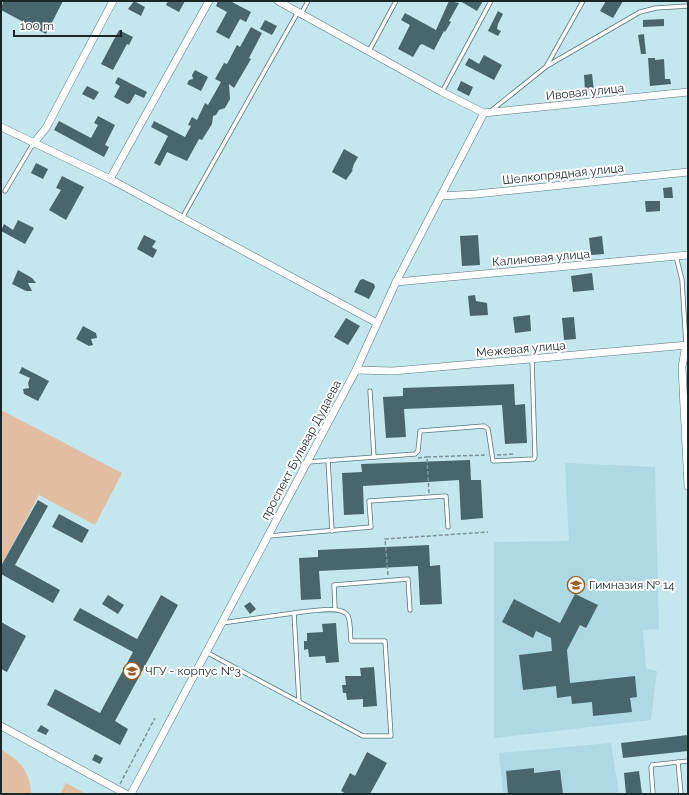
<svg xmlns="http://www.w3.org/2000/svg" width="689" height="795" viewBox="0 0 689 795" font-family="Raleway,sans-serif">
<rect width="100%" height="100%" fill="#c4e6ed"/>
<g fill="#aed9e2">
<polygon points="565,463 655,467 659,629 643,630 646,668 657,671 651,720 494,738 494,542 569,541"/>
<polygon points="611,743 619,794 503,794 499,753"/>
</g>
<g fill="#e1bda2">
<polygon points="1,410 122,473 95,525 39,495 1,566"/>
<path d="M1,750c19,10 29,22 30,44h-30z"/>
<polygon points="66,783 86,794 60,794"/>
</g>
<g fill="#48676c">
<polygon points="3,1 63,1 46,34 1,10"/>
<polygon points="134,1 145,7 141,16 128,9"/>
<polygon points="168,1 185,1 179,12 166,5"/>
<polygon points="218,1 230,1 251,12 246,22 240,19 229,39 216,32 227,12 216,6"/>
<polygon points="449,1 459,3 449,21 451,22 445,32 444,31 434,50 422,44 420,45 413,57 398,49 410,25 401,20 405,13 436,30"/>
<polygon points="460,1 483,1 477,11"/>
<polygon points="606,1 623,1 613,18 600,11"/>
<polygon points="498,11 503,14 498,24 497,29 501,31 498,36 488,31"/>
<polygon points="664,19 664,26 643,27 643,20"/>
<polygon points="265,20 277,26 272,35 260,29"/>
<polygon points="251,27 262,33 249,58 251,59 234,88 229,84 230,99 225,108 219,110 216,115 213,116 212,124 202,140 199,139 187,161 167,152 160,166 154,163 168,136 151,127 154,121 185,137 191,126 188,125 192,117 197,120 205,103 208,105 221,82 215,79 224,63 227,64 237,45 240,47"/>
<polygon points="119,30 133,37 129,45 127,44 113,70 101,64"/>
<polygon points="644,34 646,54 641,54 638,35"/>
<polygon points="484,55 502,65 494,80 465,65 469,58 479,64"/>
<polygon points="648,58 655,58 655,60 664,59 665,79 670,79 671,84 650,86"/>
<polygon points="195,70 208,77 201,91 187,84 189,80 193,79 192,75"/>
<polygon points="592,74 594,91 585,92 584,75"/>
<polygon points="118,77 147,92 144,98 135,94 130,103 127,104 114,97 120,86 115,83"/>
<polygon points="461,81 473,87 469,96 457,90"/>
<polygon points="87,86 99,92 94,100 82,94"/>
<polygon points="98,116 115,125 105,145 109,147 104,157 54,130 59,121 91,138 98,125 94,123"/>
<polygon points="344,149 358,157 354,164 352,170 353,170 346,180 332,172"/>
<polygon points="36,163 48,169 43,179 31,173"/>
<polygon points="62,176 84,187 66,220 49,210 61,190 56,188"/>
<polygon points="672,187 673,198 664,198 663,188"/>
<polygon points="645,201 660,201 660,211 646,212"/>
<polygon points="18,220 34,228 25,244 1,231 4,224 13,230"/>
<polygon points="144,235 156,241 152,247 157,250 153,258 137,249"/>
<polygon points="478,235 480,265 462,266 460,236"/>
<polygon points="602,236 604,254 591,255 589,238"/>
<polygon points="18,270 32,278 36,283 28,283 32,291 26,291 12,284"/>
<polygon points="592,273 594,290 573,292 571,276"/>
<polygon points="363,279 374,284 375,287 369,299 354,292 360,280"/>
<polygon points="475,295 476,301 487,303 488,315 470,316 468,296"/>
<polygon points="530,315 531,331 515,333 513,317"/>
<polygon points="574,317 576,339 564,340 562,318"/>
<polygon points="346,318 360,326 348,345 334,337"/>
<polygon points="83,326 96,333 97,338 91,339 93,345 89,346 76,339"/>
<polygon points="22,367 49,381 38,401 24,394 23,389 29,388 28,383 30,378 19,373"/>
<polygon points="514,384 515,405 525,404 527,443 505,444 502,405 404,409 406,437 386,438 383,397 403,396 403,388"/>
<polygon points="470,460 471,480 481,480 483,518 461,520 459,480 363,486 364,514 344,515 342,473 362,472 361,464"/>
<polygon points="38,500 48,506 15,565 60,590 53,603 1,574 1,566"/>
<polygon points="59,514 89,530 82,543 52,527"/>
<polygon points="429,545 430,566 440,565 442,604 420,605 418,566 319,571 321,599 301,600 299,558 318,557 318,550"/>
<polygon points="575,594 598,605 586,628 580,625 567,650 570,683 635,676 637,697 630,698 632,712 593,716 592,702 572,704 571,696 557,698 556,686 523,690 519,655 552,651 551,638 536,631 533,638 502,622 514,599 560,623"/>
<polygon points="108,595 124,605 118,614 102,604"/>
<polygon points="161,595 178,605 115,721 128,729 120,745 47,705 55,689 100,713 133,652 73,620 80,608 137,639"/>
<polygon points="250,602 256,609 250,614 244,606"/>
<polygon points="1,622 26,636 7,672 1,669"/>
<polygon points="336,623 339,662 326,663 325,656 309,657 308,649 304,650 304,641 307,641 307,633 323,632 322,624"/>
<polygon points="374,667 377,706 363,707 363,699 347,700 346,693 343,693 342,685 346,685 345,676 361,676 360,668"/>
<polygon points="41,725 49,730 46,735 37,731"/>
<polygon points="688,735 688,751 623,758 621,743"/>
<polygon points="367,752 387,763 370,794 346,794 341,791 350,773 355,776"/>
<polygon points="95,754 103,758 100,764 92,760"/>
<polygon points="534,768 534,773 560,770 563,794 508,794 506,771"/>
<polygon points="639,771 642,794 626,794 624,773"/>
</g>
<g fill="none" stroke-linecap="round" stroke-linejoin="round">
<defs>
<g id="service">
<polyline points="301,14 308,1"/>
<polyline points="369,51 396,1"/>
<polyline points="547,65 583,1"/>
<polyline points="442,92 491,1"/>
<polyline points="492,110 547,66 640,12 656,8 688,6"/>
<polyline points="5,191 33,144"/>
<polyline points="182,218 298,12"/>
<polyline points="676,256 682,280 686,345"/>
<polyline points="370,391 374,457"/>
<polyline points="328,460 332,531"/>
<polyline points="308,462 415,454 418,451 420,431 484,426 488,429 493,461 534,459 535,456 532,359"/>
<polyline points="269,536 371,527 369,501 446,496 448,527"/>
<polyline points="335,609 334,585 408,579 410,610"/>
<polyline points="222,623 294,613 299,702"/>
<path d="M206,652l157,84h28l-6,-95h-34c-1,-7 0,-18 -3,-25 -5,-12 -43,-4 -54,-3"/>
<polyline points="678,762 681,794"/>
<polyline points="653,794 651,767 652,765 688,761"/>
</g>
<g id="minor">
<polyline points="278,1 442,92 484,113 688,92"/>
<polyline points="1,127 110,179 377,323"/>
<polyline points="33,144 46,128 113,1"/>
<polyline points="110,179 209,1"/>
<polyline points="441,196 476,194 688,172"/>
<polyline points="396,282 688,255"/>
<polyline points="686,345 682,367 688,486"/>
<polyline points="356,370 393,371 688,345"/>
<polyline points="1,726 126,794"/>
<polyline points="131,794 356,370 396,282 484,113"/>
</g>
</defs>
<use href="#service" stroke="#55757b" stroke-width="5"/>
<use href="#minor" stroke="#55757b" stroke-width="8"/>
<g stroke="#7b9499" stroke-width="1.5" stroke-dasharray="4 2" stroke-linecap="butt">
<polyline points="497,455 515,454"/>
<polyline points="418,458 427,457"/>
<polyline points="429,493 427,457 487,455"/>
<polyline points="388,575 385,539 488,532"/>
<polyline points="120,784 155,718"/>
</g>
<use href="#service" stroke="#fff" stroke-width="3.5"/>
<use href="#minor" stroke="#fff" stroke-width="7"/>
</g>
<defs>
<symbol id="school-ring" viewBox="-11 -11 22 22"><circle r="9.5" fill="#fff" stroke="#9a5c22" stroke-width="1.5"/><path d="M0-5L7-2L0 1L-7-2ZM-4 1L0 2.5L4 1V4Q0 6-4 4Z" fill="#9a5c22"/></symbol>
<symbol id="university-ring" viewBox="-11 -11 22 22"><circle r="9.5" fill="#fff" stroke="#9a5c22" stroke-width="1.5"/><path d="M0-5L7-2L0 1L-7-2ZM-4 1L0 2.5L4 1V4Q0 6-4 4Z" fill="#9a5c22"/></symbol>
</defs>
<g fill-rule="evenodd">
<use href="#school-ring" x="566" y="575" width="20" height="20"/>
<use href="#university-ring" x="122" y="661" width="20" height="20"/>
</g>
<g text-anchor="middle" stroke-width="4" stroke-linejoin="round" paint-order="stroke">
<g font-size="12" fill="#1a2729" stroke="#fff">
<text transform="translate(585 92) rotate(-6)" y="4">Ивовая улица</text>
<text transform="translate(563 174) rotate(-6)" y="4">Шелкопрядная улица</text>
<text transform="translate(541 258) rotate(-5)" y="4">Калиновая улица</text>
<text transform="translate(521 349) rotate(-5)" y="4">Межевая улица</text>
<text transform="translate(301 450) rotate(-62)" y="4">проспект Бульвар Дудаева</text>
</g>
<g font-size="12" fill="#1a2729" stroke="#fff" text-anchor="start">
<text x="589" y="589">Гимназия № 14</text>
<text x="145" y="675">ЧГУ - корпус №3</text>
</g>
</g>
<rect width="689" height="795" fill="none" stroke="#1a2729" stroke-width="4"/>
<path d="M14 30v6h107v-6" fill="none" stroke="#1a2729" stroke-width="2"/>
<text x="20" y="30" font-size="12" fill="#1a2729" stroke="#ffffff" stroke-width="3" paint-order="stroke">100 m</text>
</svg>
